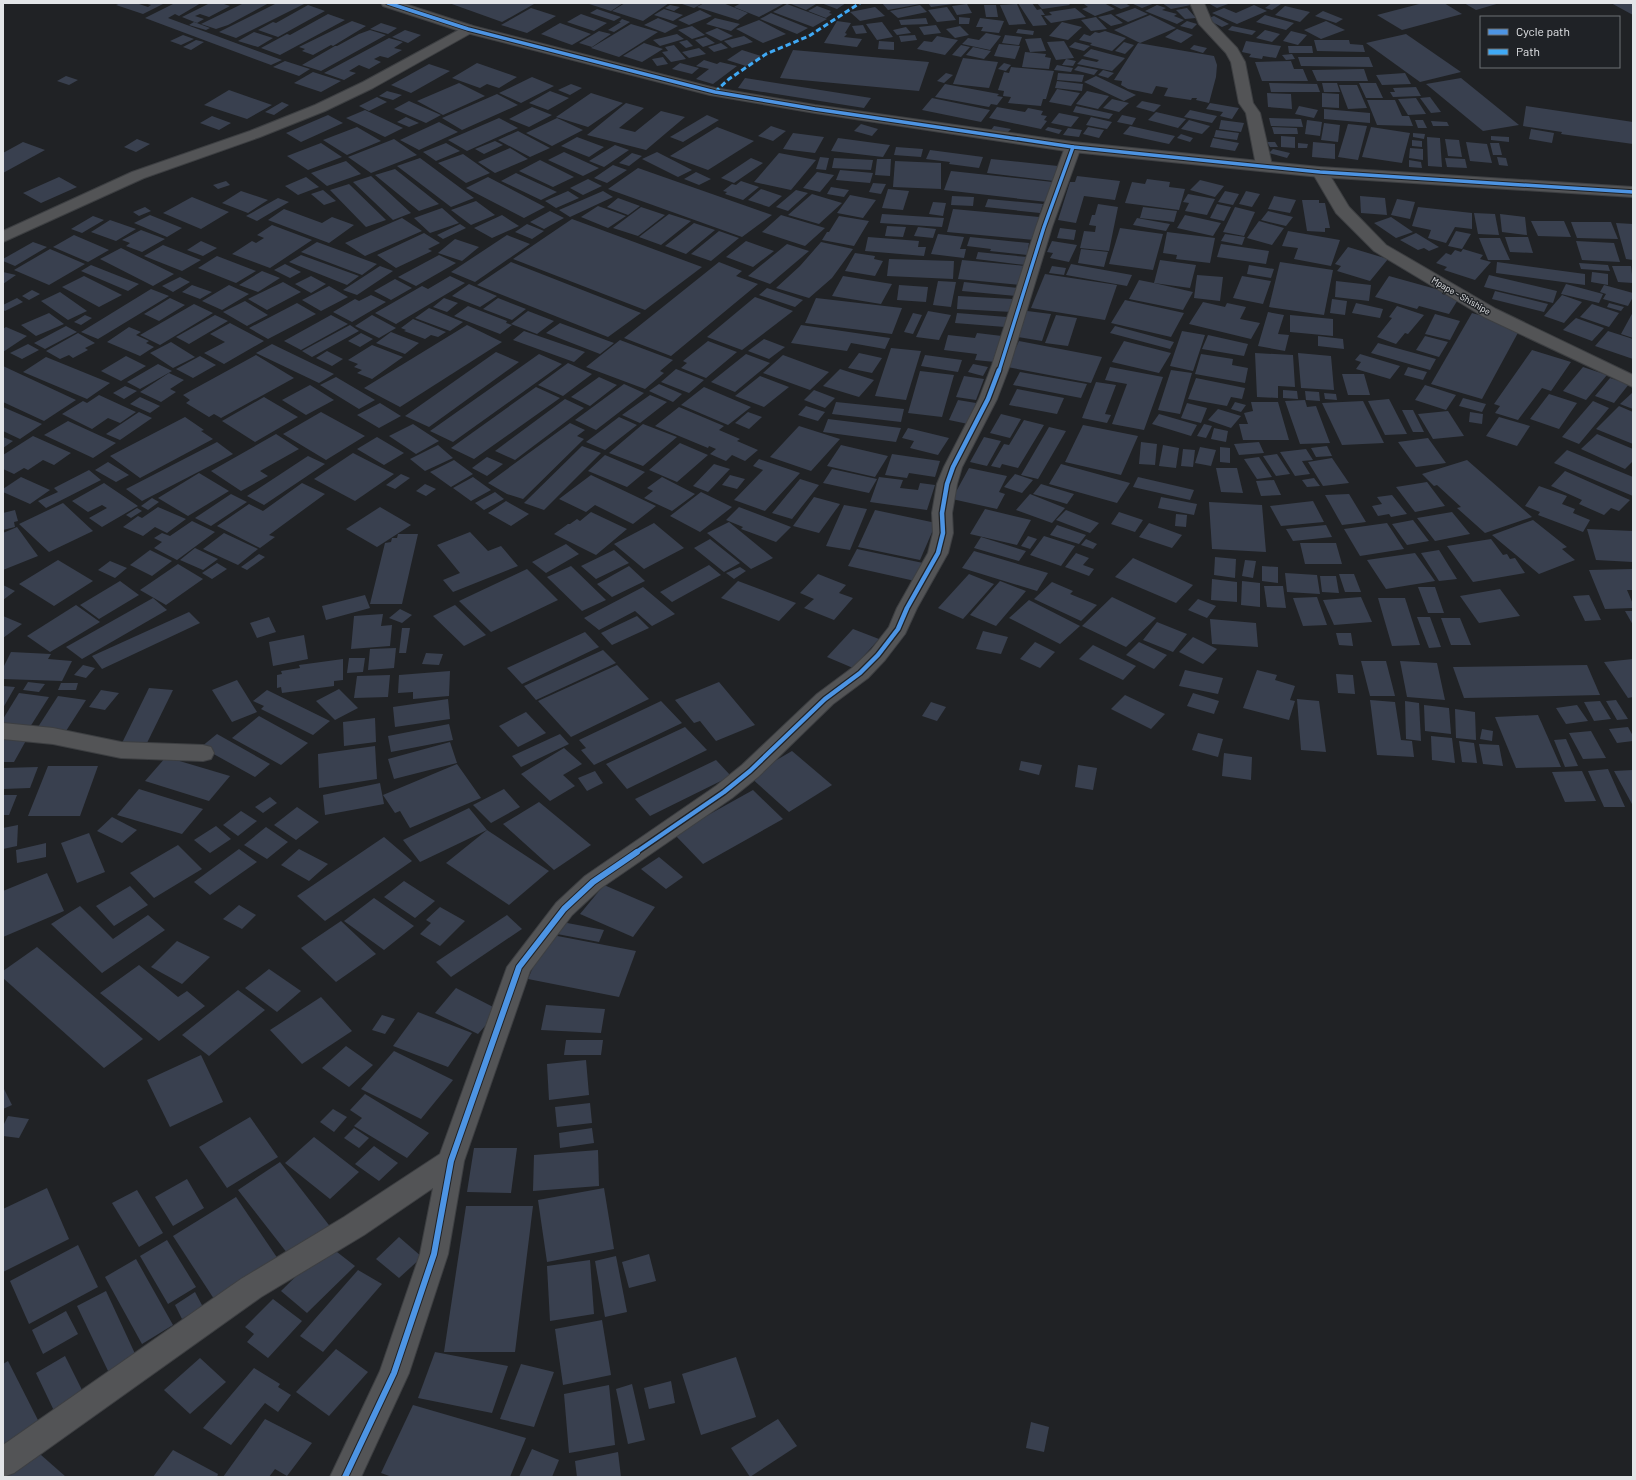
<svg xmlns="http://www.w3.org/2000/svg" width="1636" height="1480" viewBox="0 0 1636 1480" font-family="Barlow,sans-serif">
<rect width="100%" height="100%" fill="#202225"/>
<g fill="#39404f">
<polygon points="121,3 136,3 148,7 151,5 144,3 165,3 143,14 116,5"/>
<polygon points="175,3 201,3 179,16 175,14 168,18 282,60 271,65 145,18"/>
<polygon points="210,3 225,3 224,4 230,6 209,17 200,14 195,16 204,19 197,23 182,17"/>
<polygon points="244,3 269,3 228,25 216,29 201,24"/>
<polygon points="277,3 304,4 236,38 219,32"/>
<polygon points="449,3 530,3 534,4 502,22"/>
<polygon points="586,3 623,3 611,11"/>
<polygon points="625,3 669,3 643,21 612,11"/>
<polygon points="679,3 703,3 694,8"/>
<polygon points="704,3 723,3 748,13 738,20 697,7"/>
<polygon points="741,3 785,3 759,17 734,7"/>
<polygon points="793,3 813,3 816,4 806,10 791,4"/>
<polygon points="821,3 846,3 837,9"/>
<polygon points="882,3 920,3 920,4 888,10"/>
<polygon points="928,3 953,3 953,4 931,7"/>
<polygon points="1018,3 1032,3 1037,10 1041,9 1045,15 1041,15 1047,25 1033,26"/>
<polygon points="1037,3 1068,3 1070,5 1042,9"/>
<polygon points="1087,3 1104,3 1115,9 1095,16 1082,9 1088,7 1084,4"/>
<polygon points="1109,3 1125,3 1130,6 1121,9"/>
<polygon points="1131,3 1155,3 1142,8"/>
<polygon points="1162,3 1189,3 1191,5 1171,9"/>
<polygon points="1208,3 1231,3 1217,8"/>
<polygon points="1272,3 1276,3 1281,4 1272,10 1265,8"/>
<polygon points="1423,3 1444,3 1462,14 1402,30 1377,15"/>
<polygon points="1464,3 1500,3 1476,10"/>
<polygon points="1611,3 1633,3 1633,15"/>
<polygon points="787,4 827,19 813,27 773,12"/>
<polygon points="967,4 972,13 957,15 952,6"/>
<polygon points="1017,4 1026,24 1009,25 1000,5"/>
<polygon points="308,5 325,11 278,37 258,30 273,22 276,23"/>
<polygon points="670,5 680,7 674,11 665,8"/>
<polygon points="920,5 927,12 898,18 890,11"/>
<polygon points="984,5 996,5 998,17 986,17"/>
<polygon points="1157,5 1166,8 1162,10 1177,14 1174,16 1184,20 1177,24 1145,11"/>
<polygon points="1254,5 1267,11 1237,24 1212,13 1224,8 1236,13"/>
<polygon points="817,6 831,11 829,13 832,14 826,18 808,11"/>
<polygon points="1285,6 1310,12 1300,22 1275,15"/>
<polygon points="875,7 885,16 860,21 850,12"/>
<polygon points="947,7 956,20 937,22 928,10"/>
<polygon points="531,8 556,16 527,33 501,25"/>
<polygon points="1075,8 1086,17 1051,23 1044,16 1052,15 1049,12"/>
<polygon points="1135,8 1148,14 1128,22 1115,15"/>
<polygon points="1187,8 1196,18 1185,19 1176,10"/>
<polygon points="597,9 621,17 614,21 590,13"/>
<polygon points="664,9 683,15 673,21 654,15"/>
<polygon points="700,10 712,16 689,25 678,20"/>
<polygon points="1323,11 1343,19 1336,23 1315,16"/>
<polygon points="771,13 808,28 797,34 760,19"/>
<polygon points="328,14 345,20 280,55 261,48 287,34 290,35"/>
<polygon points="581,14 607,23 594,31 567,22"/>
<polygon points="1111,14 1123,23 1111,26 1098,17"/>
<polygon points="1150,15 1176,28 1140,43 1114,30"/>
<polygon points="1265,15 1294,23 1286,30 1256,22"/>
<polygon points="1214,16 1229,24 1222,27 1206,19"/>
<polygon points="959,17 970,18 969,24 959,24"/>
<polygon points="1096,17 1107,29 1091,31 1081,20"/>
<polygon points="658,18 678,26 665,33 644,25"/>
<polygon points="715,18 740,24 731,31 706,24"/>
<polygon points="926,18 928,24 901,25 899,20"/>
<polygon points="980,18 1004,21 999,33 981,31 983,27 976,27"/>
<polygon points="622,19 630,22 614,32 608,30 621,22 619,22"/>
<polygon points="759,20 786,34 763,43 736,29"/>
<polygon points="352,21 366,26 333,46 331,45 313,55 302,51 305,49 299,47"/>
<polygon points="837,21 851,23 845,33 847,34 844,37 862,39 857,47 824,43"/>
<polygon points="1187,21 1197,24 1192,29 1180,26"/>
<polygon points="1326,21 1345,30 1321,39 1304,30"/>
<polygon points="194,22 210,28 206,30 189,25"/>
<polygon points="882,22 893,37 877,40 866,24"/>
<polygon points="1062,22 1082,27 1068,40 1049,36"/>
<polygon points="381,23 397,28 388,34 370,29"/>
<polygon points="560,23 591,34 572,45 541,34"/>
<polygon points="631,24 658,32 619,57 591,48"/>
<polygon points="863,25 867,33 856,34 852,26"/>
<polygon points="936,25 941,33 924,35 919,27"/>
<polygon points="692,26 705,35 692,39 678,30"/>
<polygon points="960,26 969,35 955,38 946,29"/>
<polygon points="1232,26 1256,31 1252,35 1228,30"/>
<polygon points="906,27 911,33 897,35 893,30"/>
<polygon points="717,28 733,36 721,41 705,33"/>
<polygon points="1018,29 1034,31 1033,35 1016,33"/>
<polygon points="1177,29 1193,35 1181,43 1165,37"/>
<polygon points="370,30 386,35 321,71 302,65 335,46 337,46 359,34"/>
<polygon points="405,30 421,35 408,43 392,37"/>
<polygon points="1265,30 1280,34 1272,42 1256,38"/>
<polygon points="599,31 611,34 592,47 579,43"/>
<polygon points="1105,31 1126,38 1112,51 1090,45 1092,43 1079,40 1084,34 1090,36 1095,32 1099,33"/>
<polygon points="1291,31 1307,35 1298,45 1283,41"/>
<polygon points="254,32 273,38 258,47 238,41"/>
<polygon points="986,33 1001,36 990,50 962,44 968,38 979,40"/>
<polygon points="677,34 684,39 660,46 653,40"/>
<polygon points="1406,34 1461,72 1420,82 1366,43"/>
<polygon points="183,35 194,39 181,45 170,41"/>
<polygon points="915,35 917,40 901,42 899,36"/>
<polygon points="1005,35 1022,37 1019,45 1002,43"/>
<polygon points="744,36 753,42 732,48 724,41"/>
<polygon points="937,36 958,40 945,55 917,49 924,41 932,42"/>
<polygon points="706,37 715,43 703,47 695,40"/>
<polygon points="389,38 403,42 394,48 402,50 388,58 380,56 374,59 381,62 369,69 359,65 349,71 356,73 344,80 324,73"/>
<polygon points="1041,38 1046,51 1030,52 1025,39"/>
<polygon points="196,40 204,42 191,50 183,47"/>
<polygon points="687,40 693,46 686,48 679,42"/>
<polygon points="1314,40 1349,40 1350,44 1363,45 1365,52 1317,51"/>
<polygon points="879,41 894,42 894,50 878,49"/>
<polygon points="1064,41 1074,58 1056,60 1047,42"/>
<polygon points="1246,41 1281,46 1276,58 1263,56 1262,59 1249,57 1251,54 1242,52"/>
<polygon points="1075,42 1090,46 1084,51 1069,47"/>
<polygon points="1124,42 1134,45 1125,54 1115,51"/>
<polygon points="644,43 663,49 642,62 623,56"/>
<polygon points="721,43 728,48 714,52 708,47"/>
<polygon points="1138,43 1214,56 1217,65 1216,77 1209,103 1196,100 1197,98 1192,98 1191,100 1164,96 1168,88 1156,86 1152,94 1128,89 1121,85 1122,81 1114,80"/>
<polygon points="999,44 1020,46 1015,59 994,56"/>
<polygon points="674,45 686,59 671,62 662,52 668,51 665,47"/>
<polygon points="961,45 970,47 961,57 952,55"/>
<polygon points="1194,45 1207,48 1203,53 1190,49"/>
<polygon points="1288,46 1312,46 1313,53 1289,53"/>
<polygon points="973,47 991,51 984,59 966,55"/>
<polygon points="699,48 706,54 689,58 682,52"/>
<polygon points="1091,49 1125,58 1112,71 1077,64 1082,59 1097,62 1099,60 1083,56"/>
<polygon points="742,50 761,56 746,66 727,60"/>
<polygon points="793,50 929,62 919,91 780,78"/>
<polygon points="1025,52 1046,54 1045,57 1051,58 1049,69 1022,67"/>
<polygon points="1292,54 1295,59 1286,60 1282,55"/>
<polygon points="663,57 668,64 657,66 652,59"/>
<polygon points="1298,57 1369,57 1373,67 1301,66"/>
<polygon points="963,58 998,62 989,88 953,84"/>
<polygon points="1066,59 1076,61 1073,66 1062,65"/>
<polygon points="704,60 717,64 720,62 737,66 713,84 696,79 709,69 696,66"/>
<polygon points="285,61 310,69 299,76 273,67"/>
<polygon points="1291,61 1294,69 1303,69 1308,81 1262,81 1255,62"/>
<polygon points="477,63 517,77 499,88 487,84 480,88 452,78"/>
<polygon points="680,63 699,68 692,74 672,69"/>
<polygon points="1004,63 1011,65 1006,71 998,69"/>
<polygon points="429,64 450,71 411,93 391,85"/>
<polygon points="1057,65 1073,68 1071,72 1054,70"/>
<polygon points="1078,66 1098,70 1094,75 1074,70"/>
<polygon points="1011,67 1054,71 1046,99 1043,99 1041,106 1008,103 1011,97 1003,96 1004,91 998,90 1004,72 1009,73"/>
<polygon points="1364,69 1368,81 1317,81 1312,70"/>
<polygon points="1103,70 1114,73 1108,78 1098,75"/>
<polygon points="313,72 341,81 321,92 294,83"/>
<polygon points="946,73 953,75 944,83 937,81"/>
<polygon points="1058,73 1084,75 1082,82 1057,80"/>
<polygon points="1405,73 1411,84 1382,85 1376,75"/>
<polygon points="66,76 78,80 69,85 57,81"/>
<polygon points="1096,76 1136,95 1124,101 1084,82"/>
<polygon points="532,77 554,86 521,103 499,93"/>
<polygon points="745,78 871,98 864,108 738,88"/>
<polygon points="1461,78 1519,125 1483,131 1426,84"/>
<polygon points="1057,81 1083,84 1082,91 1055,88"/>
<polygon points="459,83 485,96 443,115 417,101"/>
<polygon points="1269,83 1317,84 1320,92 1271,92"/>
<polygon points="1322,83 1337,83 1340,92 1324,92"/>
<polygon points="1359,83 1376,83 1383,98 1366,98"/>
<polygon points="571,84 582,88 570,95 558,90"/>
<polygon points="945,84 999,94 997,96 1003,97 997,105 991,104 989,107 935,97"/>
<polygon points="1339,85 1357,85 1367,108 1348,109"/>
<polygon points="1416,87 1421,96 1393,97 1390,92 1395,92 1393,88"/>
<polygon points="1057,89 1080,93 1071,106 1049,102"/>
<polygon points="229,90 272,105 247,119 204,105"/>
<polygon points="387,91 402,95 393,100 379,96"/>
<polygon points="550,91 569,98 548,110 529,103"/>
<polygon points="1087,91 1109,96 1098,109 1076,104"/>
<polygon points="591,93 623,103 588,127 556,117"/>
<polygon points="1267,93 1291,94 1292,109 1268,107"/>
<polygon points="1322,93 1339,94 1339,108 1322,107"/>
<polygon points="497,94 518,105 462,130 442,118"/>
<polygon points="377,97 387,102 369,111 359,106"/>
<polygon points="1430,97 1441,112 1431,113 1420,98"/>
<polygon points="932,98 990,110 981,122 922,110"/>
<polygon points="1416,98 1426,114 1408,115 1398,99"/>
<polygon points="1112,99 1129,103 1119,112 1103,108"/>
<polygon points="1367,100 1395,100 1402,116 1409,116 1413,126 1377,125"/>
<polygon points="409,101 441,115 426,123 394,109"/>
<polygon points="1142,101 1161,105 1154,112 1136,107"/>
<polygon points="282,102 289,105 274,115 265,112"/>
<polygon points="626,103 644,108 619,128 635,132 661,111 685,117 646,150 587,135"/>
<polygon points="1210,103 1239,108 1232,119 1220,116 1223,112 1206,109"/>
<polygon points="1076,106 1113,114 1109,119 1073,112"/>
<polygon points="1299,106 1318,110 1314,118 1295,114"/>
<polygon points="1526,106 1633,122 1633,144 1561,134 1562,132 1523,126"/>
<polygon points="532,107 552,115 529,127 509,119"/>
<polygon points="997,107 1025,112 1028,108 1043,111 1041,115 1047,116 1044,120 1047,121 1041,129 989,118"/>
<polygon points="1324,109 1370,113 1370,123 1324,119"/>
<polygon points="365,110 403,128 385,137 346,118"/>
<polygon points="1190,110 1217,116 1212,123 1184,117"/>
<polygon points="1156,112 1186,119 1178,128 1148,120"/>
<polygon points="1059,113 1079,117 1071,127 1051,123"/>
<polygon points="328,115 343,123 301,142 286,133"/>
<polygon points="707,115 719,120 683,142 670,137"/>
<polygon points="1122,115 1136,118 1132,125 1117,122"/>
<polygon points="212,116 231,123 219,130 200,123"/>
<polygon points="406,117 419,123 409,127 397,122"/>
<polygon points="1091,117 1112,122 1107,129 1086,125"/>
<polygon points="499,118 518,128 467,151 448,140"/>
<polygon points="557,118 583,130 552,146 526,133"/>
<polygon points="1269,118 1301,119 1303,127 1271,126"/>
<polygon points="1189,120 1210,126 1202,134 1181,129"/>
<polygon points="1221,120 1244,123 1241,132 1219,129"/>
<polygon points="1307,120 1322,122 1320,136 1305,134"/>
<polygon points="1415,120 1423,120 1427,128 1418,128"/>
<polygon points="1431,121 1447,122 1449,126 1433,126"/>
<polygon points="439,122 458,132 419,150 400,140"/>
<polygon points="1324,123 1340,125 1338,142 1321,140"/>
<polygon points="861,124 878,129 872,136 854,131"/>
<polygon points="1348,124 1367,126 1358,160 1338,157"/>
<polygon points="771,126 786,131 773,141 758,136"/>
<polygon points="994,126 1011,129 1007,133 991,130"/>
<polygon points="1130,126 1175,136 1169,144 1123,134"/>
<polygon points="357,127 381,141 347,155 323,140"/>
<polygon points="717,127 754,141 708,170 670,156"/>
<polygon points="1048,127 1062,130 1059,134 1045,130"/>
<polygon points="1088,127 1104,130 1099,138 1083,134"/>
<polygon points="1272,127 1297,128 1298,134 1274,134"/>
<polygon points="1371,127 1410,133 1402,163 1362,157"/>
<polygon points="1068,128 1082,130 1079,137 1063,135"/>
<polygon points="1531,129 1554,133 1552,143 1529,139"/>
<polygon points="1216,130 1239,133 1237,140 1214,137"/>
<polygon points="518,131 550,148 530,157 498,140"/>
<polygon points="793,133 824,137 815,153 783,149"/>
<polygon points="1413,133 1425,134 1424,139 1413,137"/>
<polygon points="1181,134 1193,138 1190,142 1177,138"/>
<polygon points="1281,136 1295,137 1295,148 1281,147"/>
<polygon points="1491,136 1509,137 1509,142 1491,140"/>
<polygon points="577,137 604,147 589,157 561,146"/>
<polygon points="1427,137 1440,138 1442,167 1428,166"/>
<polygon points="838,138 890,145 883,157 831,151"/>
<polygon points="1213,138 1239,143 1235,151 1210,147"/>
<polygon points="137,139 150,144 136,152 124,147"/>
<polygon points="394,139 417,155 371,173 348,157"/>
<polygon points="1445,139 1459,140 1462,157 1448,156"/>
<polygon points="1412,140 1422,141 1422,147 1412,146"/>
<polygon points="495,141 503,145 484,154 475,149"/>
<polygon points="23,142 45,150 3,173 3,153"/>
<polygon points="1267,142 1275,142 1278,147 1270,147"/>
<polygon points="1313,142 1335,144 1335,159 1312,157"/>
<polygon points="1466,142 1487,144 1492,163 1470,161"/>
<polygon points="321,143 342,157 308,170 287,156"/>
<polygon points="446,143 460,151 436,161 423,152"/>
<polygon points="1298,143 1308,144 1307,148 1298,148"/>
<polygon points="1490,143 1499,143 1502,155 1493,155"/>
<polygon points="615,145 629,150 604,167 589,161"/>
<polygon points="896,147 923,149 921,157 894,155"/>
<polygon points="510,148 528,159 495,173 478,162"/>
<polygon points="1410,148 1423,149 1423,160 1409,158"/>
<polygon points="1273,149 1290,153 1287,158 1269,153"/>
<polygon points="930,150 983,157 979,168 949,164 950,162 926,159"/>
<polygon points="564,152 599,168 583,176 548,160"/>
<polygon points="657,152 692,170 678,177 642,159"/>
<polygon points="632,153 642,156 629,166 619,163"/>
<polygon points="779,153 816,160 791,190 754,182"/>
<polygon points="463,154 490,173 466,183 438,163"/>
<polygon points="820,157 829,158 826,170 816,169"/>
<polygon points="1497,157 1506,158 1508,166 1499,165"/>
<polygon points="420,158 474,198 451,207 397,166"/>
<polygon points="751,158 763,163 734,183 721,178"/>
<polygon points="834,158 873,160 871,170 832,168"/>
<polygon points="1445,158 1465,159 1467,168 1447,167"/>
<polygon points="877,159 891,159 890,176 875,175"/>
<polygon points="991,159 1058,166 1054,181 987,173"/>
<polygon points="540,160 574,177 553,187 519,171"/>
<polygon points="1409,160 1421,162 1422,168 1409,167"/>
<polygon points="346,161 361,174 327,186 311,173"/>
<polygon points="895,161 941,163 941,189 893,187"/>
<polygon points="613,165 627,170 607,183 594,178"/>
<polygon points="638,168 772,215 742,237 608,189"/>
<polygon points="395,169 439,204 419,211 375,175"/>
<polygon points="840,170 873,173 870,183 836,180"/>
<polygon points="951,171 1053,182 1047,202 944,190"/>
<polygon points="696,172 711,179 699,185 684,179"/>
<polygon points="817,172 834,175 820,192 803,188"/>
<polygon points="516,173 557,192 541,200 501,181"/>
<polygon points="371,176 411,213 393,220 353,182"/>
<polygon points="1077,176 1120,181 1115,200 1084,196 1076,223 1058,220 1070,182 1075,182"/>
<polygon points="59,177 77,187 41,203 23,193"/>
<polygon points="306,177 319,187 298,195 285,186"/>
<polygon points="488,177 545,207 524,218 466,188"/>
<polygon points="588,179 602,186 583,195 570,188"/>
<polygon points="1147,179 1170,182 1169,187 1185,189 1179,210 1125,203 1132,182 1145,184"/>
<polygon points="1200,180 1224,186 1215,197 1190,190"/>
<polygon points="226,181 230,185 218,189 213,185"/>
<polygon points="741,181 759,187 743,200 725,194 727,192 723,191 732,184 736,185"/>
<polygon points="873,183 886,184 881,194 869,192"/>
<polygon points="349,184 386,220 366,227 330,190"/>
<polygon points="831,187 849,190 844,197 827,194"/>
<polygon points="761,189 782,196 769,207 748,200"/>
<polygon points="888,189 909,191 903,210 882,208"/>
<polygon points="323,190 336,201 324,205 311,194"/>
<polygon points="796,190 808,193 788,211 776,207"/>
<polygon points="241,191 268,200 248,213 222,203"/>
<polygon points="568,191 579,198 556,208 545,201"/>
<polygon points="603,191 613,197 570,217 559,210"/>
<polygon points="1225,191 1239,194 1233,205 1218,202"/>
<polygon points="1246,191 1260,194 1252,207 1239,204"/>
<polygon points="812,194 842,203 819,224 788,215"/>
<polygon points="1188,194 1215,199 1207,215 1185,211 1189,203 1183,202"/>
<polygon points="850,195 876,200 863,218 837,213"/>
<polygon points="952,196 974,197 973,206 951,205"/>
<polygon points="1274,196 1296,200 1290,213 1268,209"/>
<polygon points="1360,196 1385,198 1387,215 1361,213"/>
<polygon points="192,197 229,212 201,229 163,213"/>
<polygon points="278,198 289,202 257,221 246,216"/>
<polygon points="618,198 640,206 628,215 607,207"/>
<polygon points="988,199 1043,204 1040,213 985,207"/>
<polygon points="1397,199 1415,202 1410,219 1391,215"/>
<polygon points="1302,200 1319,200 1319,203 1325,203 1330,228 1325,228 1325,232 1307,231"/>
<polygon points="476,201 495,215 471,225 451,210"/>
<polygon points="933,202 946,203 943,216 929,214"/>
<polygon points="1098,204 1118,207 1109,251 1080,248 1084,231 1095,232 1096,226 1089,225 1092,215 1095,215"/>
<polygon points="1217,204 1231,207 1224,221 1210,218"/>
<polygon points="598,206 626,216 608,228 581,217"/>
<polygon points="145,207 151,211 139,216 133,212"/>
<polygon points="641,207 665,215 638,236 613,228"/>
<polygon points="1143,207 1177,211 1174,222 1140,218"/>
<polygon points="1235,207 1255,212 1244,236 1223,232"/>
<polygon points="1418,207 1472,213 1472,229 1455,227 1446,243 1428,238 1431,230 1412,226"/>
<polygon points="442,208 459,223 430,233 414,218"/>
<polygon points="284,209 322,223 332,217 354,225 329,243 268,220"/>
<polygon points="953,209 1039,217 1034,240 947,232"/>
<polygon points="550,211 564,218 544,229 530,222"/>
<polygon points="1268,211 1293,217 1286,226 1261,220"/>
<polygon points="1474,213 1495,214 1499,235 1478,234"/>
<polygon points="669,214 691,221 661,245 639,237"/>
<polygon points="882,214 944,218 942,227 880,223"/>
<polygon points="1500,214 1525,217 1527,235 1502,232"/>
<polygon points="150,215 182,228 167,237 134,223"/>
<polygon points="502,215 519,226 492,238 474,228"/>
<polygon points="781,215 825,228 805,246 762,232"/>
<polygon points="1185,215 1221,223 1213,236 1177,228"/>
<polygon points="93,216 104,220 82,233 71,229"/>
<polygon points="839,216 869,221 854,246 822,240 827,232 829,232"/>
<polygon points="1391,217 1413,232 1396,238 1374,223"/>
<polygon points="402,218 422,231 365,256 345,243"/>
<polygon points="1137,218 1170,224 1166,231 1133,225"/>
<polygon points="572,219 702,267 645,310 513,259"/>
<polygon points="110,220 136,229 116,241 91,232"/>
<polygon points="1259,221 1284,228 1272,245 1247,238"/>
<polygon points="1531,221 1564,221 1571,237 1538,236"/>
<polygon points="1571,222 1611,222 1618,239 1577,238"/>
<polygon points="694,223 715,230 686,254 665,246"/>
<polygon points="1616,223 1633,224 1633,260 1626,259"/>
<polygon points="460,224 466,228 443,239 437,235"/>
<polygon points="527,224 544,231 532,239 515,232"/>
<polygon points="272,225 312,240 270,268 232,254 252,241 256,243 264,238 257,235"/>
<polygon points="887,226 906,227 903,237 885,236"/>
<polygon points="918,227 936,229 933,238 914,236"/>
<polygon points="1060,228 1076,230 1074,240 1057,238"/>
<polygon points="1120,228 1163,234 1153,270 1109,264"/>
<polygon points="141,230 165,239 142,252 126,246 130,243 122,240"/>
<polygon points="719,231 739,238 711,261 691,254"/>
<polygon points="1288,231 1340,240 1331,266 1294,259 1298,248 1282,246"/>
<polygon points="1456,231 1471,234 1462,249 1448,246"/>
<polygon points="1167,232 1215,238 1210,263 1176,259 1177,255 1163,253"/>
<polygon points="424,233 440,243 428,249 432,251 396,268 377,255"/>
<polygon points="1416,233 1439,247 1429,251 1424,248 1418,250 1400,240"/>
<polygon points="938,234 964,237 960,249 966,249 964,258 931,254"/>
<polygon points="1225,234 1245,237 1242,245 1221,241"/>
<polygon points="74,235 109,250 88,262 53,247"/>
<polygon points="507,235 530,244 475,282 451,272"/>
<polygon points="868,237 919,241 918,247 926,247 924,256 865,251"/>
<polygon points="970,237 1029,243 1027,255 990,251 991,249 967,246"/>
<polygon points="1505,237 1528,237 1533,253 1510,252"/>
<polygon points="1479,238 1500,238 1510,260 1488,260"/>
<polygon points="455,239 479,247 462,261 438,253"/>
<polygon points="201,241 217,248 203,256 187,250"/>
<polygon points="746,241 774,251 753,267 726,257"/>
<polygon points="1052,241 1077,245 1069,262 1050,258 1053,253 1047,252"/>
<polygon points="1576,241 1614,243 1620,262 1582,260"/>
<polygon points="33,242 47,247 15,266 3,261 3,259"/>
<polygon points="317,242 377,264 362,275 301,252"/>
<polygon points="821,242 853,249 832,278 809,298 776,288 800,266"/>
<polygon points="787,244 809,251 770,284 748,276"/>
<polygon points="1221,244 1269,251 1266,264 1217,257"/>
<polygon points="163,245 201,260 182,271 144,256"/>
<polygon points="1348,247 1388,259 1370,281 1337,271 1341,266 1335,264"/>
<polygon points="121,248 174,274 153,286 100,259"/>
<polygon points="50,249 85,264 49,285 14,270"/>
<polygon points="1081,249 1108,252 1104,267 1078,263"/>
<polygon points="1463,249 1483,255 1480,259 1491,262 1475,280 1444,270 1447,267 1436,263 1446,253 1451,255 1455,250 1461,252"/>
<polygon points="978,252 1027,257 1025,265 976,259"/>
<polygon points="855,253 875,256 874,259 883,261 875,276 845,271"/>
<polygon points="301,255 359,276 347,285 289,262"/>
<polygon points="439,255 456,263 416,286 398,277"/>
<polygon points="217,256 256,271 236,283 198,268"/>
<polygon points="889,259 954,261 953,279 887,276"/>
<polygon points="962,260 1026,266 1022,285 958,279"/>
<polygon points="1160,260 1196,265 1190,288 1154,283"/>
<polygon points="511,262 641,313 608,337 477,285"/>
<polygon points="719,262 742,271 736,276 758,284 671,356 624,338"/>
<polygon points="1280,262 1333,270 1324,315 1269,307"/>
<polygon points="1497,262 1585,274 1585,285 1496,273"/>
<polygon points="1579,263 1608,265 1610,271 1581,269"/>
<polygon points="285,264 301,272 290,278 274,270"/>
<polygon points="1071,264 1132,275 1127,286 1066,275"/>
<polygon points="91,265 139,284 128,291 81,271"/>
<polygon points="1249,265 1274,269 1271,278 1247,274"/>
<polygon points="380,266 393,271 357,295 343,290"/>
<polygon points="1052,266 1066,268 1064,275 1049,273"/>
<polygon points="1612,266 1631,266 1633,283 1618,282"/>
<polygon points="262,271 280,278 258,292 239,285"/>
<polygon points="3,272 16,275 3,284"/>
<polygon points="1592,272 1608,274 1608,285 1591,282"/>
<polygon points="1045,274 1117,285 1105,320 1031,308"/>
<polygon points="1197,275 1223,277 1220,301 1194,298"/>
<polygon points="1489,275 1557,291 1553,303 1484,287"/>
<polygon points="84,276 122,295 99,307 62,287"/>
<polygon points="311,276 326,284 311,293 295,284"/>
<polygon points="450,276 465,283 396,324 375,313 422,286 428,289"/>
<polygon points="843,276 892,284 881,304 832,296"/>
<polygon points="1242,276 1271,281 1263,304 1233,298"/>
<polygon points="1389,276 1443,291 1442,294 1459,298 1449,314 1419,306 1417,309 1375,297"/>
<polygon points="180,277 190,282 173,292 162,286"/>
<polygon points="395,279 412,288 391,300 374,291"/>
<polygon points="1139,280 1154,283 1193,292 1183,310 1129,299"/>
<polygon points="938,281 956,282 951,307 933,305"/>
<polygon points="1336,281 1371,285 1369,301 1335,297"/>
<polygon points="283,282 301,292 267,310 248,299"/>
<polygon points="964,282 1018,288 1016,296 962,291"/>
<polygon points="469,284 497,296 480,307 452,296"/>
<polygon points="1566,284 1603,294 1599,303 1561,294"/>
<polygon points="192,285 212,292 200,299 182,292"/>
<polygon points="229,285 249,294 222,310 202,301"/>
<polygon points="899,285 928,287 926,302 897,300"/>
<polygon points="1604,285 1633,293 1633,297 1628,306 1603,299 1606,294 1600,292"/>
<polygon points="329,286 348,297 321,311 302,300"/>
<polygon points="767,288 803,300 795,307 759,295"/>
<polygon points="151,289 169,296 98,339 81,332"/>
<polygon points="32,290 40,294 29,300 22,296"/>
<polygon points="1495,291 1548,304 1544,312 1492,299"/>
<polygon points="60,292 87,311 68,320 41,301"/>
<polygon points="371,295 386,302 352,322 333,312 355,299 359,301"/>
<polygon points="1562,295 1582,302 1564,323 1544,316"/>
<polygon points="958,296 1013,299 1012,312 957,309"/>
<polygon points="755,297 793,311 742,350 707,337"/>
<polygon points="17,298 23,302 5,311 3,310 3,305"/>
<polygon points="170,298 185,305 159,321 144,314"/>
<polygon points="444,298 458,303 447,312 433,307"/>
<polygon points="498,298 526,309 512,320 483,309"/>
<polygon points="816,298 902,308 892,334 805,323"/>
<polygon points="1332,299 1347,301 1345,315 1330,313"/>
<polygon points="1125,300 1184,313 1171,337 1111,323"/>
<polygon points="245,301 268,315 247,326 223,312"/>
<polygon points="1203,302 1225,307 1227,303 1246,307 1240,319 1260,323 1251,339 1189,324"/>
<polygon points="297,303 316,314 268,339 249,328"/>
<polygon points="1356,303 1383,309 1380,318 1352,313"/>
<polygon points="1609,303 1624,307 1621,311 1607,307"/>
<polygon points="194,304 213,313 160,345 140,335"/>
<polygon points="1592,304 1619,313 1609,327 1580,317"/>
<polygon points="468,306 507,321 506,323 512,325 500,334 454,316"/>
<polygon points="1397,306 1424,315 1408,334 1405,333 1396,344 1377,337 1392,318 1389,317"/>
<polygon points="429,308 463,322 450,331 415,318"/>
<polygon points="528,311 554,321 537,334 511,324"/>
<polygon points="928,311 951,315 939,340 916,337"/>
<polygon points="1027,311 1051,314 1042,341 1018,337"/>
<polygon points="1268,312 1284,315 1278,334 1289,335 1285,351 1258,346"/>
<polygon points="1633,312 1633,338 1621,334"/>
<polygon points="49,313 64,324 36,336 21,325"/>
<polygon points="913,313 922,315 913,334 904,332"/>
<polygon points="957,313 1007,317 1005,327 955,323"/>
<polygon points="1472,313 1508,323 1520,329 1482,399 1431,384"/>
<polygon points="1435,314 1460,321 1450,340 1425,334"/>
<polygon points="85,315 92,318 81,325 74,322"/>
<polygon points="215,315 228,321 189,344 176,337"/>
<polygon points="331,315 348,324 301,350 284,341"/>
<polygon points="372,315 396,328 379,338 355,326"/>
<polygon points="1056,315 1077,318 1068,346 1045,343"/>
<polygon points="1290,315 1333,319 1333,336 1290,332"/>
<polygon points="1576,318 1604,328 1592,341 1563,330"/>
<polygon points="413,319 446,332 438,337 431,335 425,339 404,331 406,330 401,328"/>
<polygon points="230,323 264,341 224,364 204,353 225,342 210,334"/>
<polygon points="560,323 614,343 600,354 546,333"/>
<polygon points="350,325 359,331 312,357 302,351"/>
<polygon points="467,325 502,342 400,407 364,388"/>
<polygon points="801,325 890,338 885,349 851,343 847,351 791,343"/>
<polygon points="66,326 77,332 45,349 34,343"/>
<polygon points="1115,326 1174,342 1170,349 1110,333"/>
<polygon points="6,327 27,336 3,352 3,329"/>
<polygon points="129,327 141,332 136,335 149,341 146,343 154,347 140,356 107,342"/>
<polygon points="524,331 585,352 574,362 513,340"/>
<polygon points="1182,331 1205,335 1193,371 1170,366"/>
<polygon points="1608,331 1633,339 1633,359 1595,346"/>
<polygon points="391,332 419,343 405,354 376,343"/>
<polygon points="78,333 95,343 85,348 88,350 73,358 69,355 60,359 46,351"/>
<polygon points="361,333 373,339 360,347 348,341"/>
<polygon points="977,333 1002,336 995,362 975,360 977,354 944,350 948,335 975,338"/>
<polygon points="1208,335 1248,344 1244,356 1202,349"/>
<polygon points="1318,336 1343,339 1344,349 1318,346"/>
<polygon points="1425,336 1448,342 1439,357 1416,350"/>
<polygon points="764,339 785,347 769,359 748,351"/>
<polygon points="620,340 673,360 660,371 664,373 645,389 586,367"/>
<polygon points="708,341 737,352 706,378 681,368 687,363 683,361"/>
<polygon points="1019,341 1102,357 1091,383 1007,367"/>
<polygon points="1124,341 1171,353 1159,373 1112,362"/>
<polygon points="171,342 195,357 173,368 150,353"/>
<polygon points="1378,343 1436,359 1430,370 1371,353"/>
<polygon points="28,344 39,350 22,359 10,353"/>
<polygon points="272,344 334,374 319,383 256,353"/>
<polygon points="372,345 403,357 372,379 357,373 362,370 354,367 358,364 348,360"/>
<polygon points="891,348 921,351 906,400 875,396"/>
<polygon points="1532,350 1571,362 1551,391 1542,388 1518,420 1495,413 1500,406 1494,404"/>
<polygon points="327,351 343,359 332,366 316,358"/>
<polygon points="496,352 519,362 429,427 405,416"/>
<polygon points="859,353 882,358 872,373 848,368"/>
<polygon points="1255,353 1293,355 1295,387 1278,386 1278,398 1257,397"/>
<polygon points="1298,353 1331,356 1334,390 1301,388"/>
<polygon points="539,354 562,364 453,442 430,431"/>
<polygon points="746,354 770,363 735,392 711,382"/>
<polygon points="1201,354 1233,359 1232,365 1248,368 1245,383 1195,374"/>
<polygon points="1360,354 1400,366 1390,379 1356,369 1361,362 1355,360"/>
<polygon points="256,355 294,378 221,418 214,414 209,417 186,403 190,400 183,395"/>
<polygon points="783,355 829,372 810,390 763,373"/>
<polygon points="925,355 962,360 958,372 921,366"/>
<polygon points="126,356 146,366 121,381 101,371"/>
<polygon points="200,356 216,365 193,378 176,369"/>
<polygon points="46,357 110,383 87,399 23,372"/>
<polygon points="568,363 592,374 563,396 538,385"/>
<polygon points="158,364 172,371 140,389 127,382"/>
<polygon points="973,364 988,367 983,376 968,372"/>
<polygon points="3,366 76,400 44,421 3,402"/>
<polygon points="1110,367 1163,377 1144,430 1112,424 1127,384 1105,380"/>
<polygon points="1408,367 1427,372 1423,380 1404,375"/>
<polygon points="1583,367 1607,375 1586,400 1563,391"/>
<polygon points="676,369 704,380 689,393 661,382"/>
<polygon points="840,369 874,380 859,397 823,386"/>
<polygon points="1171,370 1192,373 1180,414 1158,410"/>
<polygon points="920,371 954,375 942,417 908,413"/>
<polygon points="1020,372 1087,384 1081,398 1013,385"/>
<polygon points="169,373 184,380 170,389 176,392 161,402 140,392"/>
<polygon points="1342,374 1364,374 1370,395 1348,395"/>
<polygon points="760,376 789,387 764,407 735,396"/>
<polygon points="964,376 984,379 976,400 956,397"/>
<polygon points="336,377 375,400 359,409 320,385"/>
<polygon points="599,377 617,385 590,406 571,397"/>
<polygon points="1196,378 1245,388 1242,399 1231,397 1227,406 1188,399"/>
<polygon points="1610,378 1629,384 1614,403 1595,396"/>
<polygon points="1096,382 1116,385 1105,414 1111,415 1107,423 1082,418"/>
<polygon points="624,384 644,393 596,430 575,420"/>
<polygon points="659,384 682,394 673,402 649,391"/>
<polygon points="310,385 334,400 306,415 282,400"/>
<polygon points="1425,385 1456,395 1446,410 1415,400"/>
<polygon points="125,386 137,391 124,399 113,393"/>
<polygon points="536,387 560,398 474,459 451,448"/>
<polygon points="704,387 751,407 728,425 681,405"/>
<polygon points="1017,389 1064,398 1057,414 1009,405"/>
<polygon points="814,390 835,398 825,408 804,400"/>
<polygon points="1283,390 1297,391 1298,399 1283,398"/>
<polygon points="1305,391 1319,392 1320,401 1306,400"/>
<polygon points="1324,393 1336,394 1337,400 1325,399"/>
<polygon points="1632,393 1633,393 1633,409 1620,404"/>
<polygon points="1549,394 1577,403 1559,429 1530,419"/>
<polygon points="99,395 136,412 120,423 108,418 92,429 62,414 83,401 87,403"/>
<polygon points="650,395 667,402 640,423 622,415"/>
<polygon points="140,397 160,406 150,413 130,404"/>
<polygon points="264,397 298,417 255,442 222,421"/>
<polygon points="1463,398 1486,404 1482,412 1459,406"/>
<polygon points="565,399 584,408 515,460 495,451"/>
<polygon points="1389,399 1407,434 1385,435 1368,401"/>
<polygon points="958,400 976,403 968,424 949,420"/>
<polygon points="1305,400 1307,407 1316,406 1330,443 1300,444 1285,401"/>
<polygon points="1363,401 1384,443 1342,445 1322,403"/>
<polygon points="1593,401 1609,408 1579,444 1562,437"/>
<polygon points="836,402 904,409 901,422 832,414"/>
<polygon points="1235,402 1246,405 1241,412 1231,409"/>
<polygon points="1251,402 1278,402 1289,440 1243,440 1239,424 1248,424 1244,413 1253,411"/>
<polygon points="380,403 401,416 379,428 357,415"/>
<polygon points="1187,403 1207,408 1201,423 1181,418"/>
<polygon points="806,406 825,412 818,421 798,415"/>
<polygon points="1619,406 1633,412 1633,444 1596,429"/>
<polygon points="3,407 42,424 20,439 3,431"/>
<polygon points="679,407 724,426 719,430 740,439 737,441 758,450 745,461 732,455 726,461 710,454 716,449 709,446 708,448 655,426"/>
<polygon points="1218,409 1241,416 1231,428 1208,420"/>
<polygon points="1402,410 1413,410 1424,432 1413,432"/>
<polygon points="1448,411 1464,436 1433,439 1418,414"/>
<polygon points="139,412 152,418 120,440 106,434"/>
<polygon points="321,412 365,436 326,460 283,434"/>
<polygon points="748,412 762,417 749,429 735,423"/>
<polygon points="1470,412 1483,414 1482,424 1469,422"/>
<polygon points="1001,414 1021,419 1010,438 990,433"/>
<polygon points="1159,414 1197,425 1191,436 1152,424"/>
<polygon points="185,417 204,430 201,431 213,439 140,478 110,456"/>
<polygon points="619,417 637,425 605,450 586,442"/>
<polygon points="1499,417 1530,426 1517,446 1486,436"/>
<polygon points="828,419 901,428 896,442 823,432"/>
<polygon points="1024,420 1044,425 1018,468 1002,464 1000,468 991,466 1004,444 1009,445"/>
<polygon points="68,421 116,443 93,458 44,435"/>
<polygon points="570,423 585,430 577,436 584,439 523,499 507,494 488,483"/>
<polygon points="413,424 439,441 416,454 389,436"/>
<polygon points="643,424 677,437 643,466 609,453"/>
<polygon points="1204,424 1212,426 1206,438 1197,436"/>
<polygon points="1083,425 1138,436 1121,475 1065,462"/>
<polygon points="799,426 840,439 811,471 770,457"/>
<polygon points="1049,427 1066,431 1038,479 1021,475"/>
<polygon points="908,428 949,438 938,455 910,448 914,441 902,438"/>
<polygon points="1214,428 1228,431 1226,442 1211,439"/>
<polygon points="276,434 299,449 260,471 268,476 241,491 211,471"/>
<polygon points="1597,434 1633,449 1633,461 1625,469 1581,449"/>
<polygon points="33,436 71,453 54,465 43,460 28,470 24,468 14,474 3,469 3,455"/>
<polygon points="3,437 13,441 3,448"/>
<polygon points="377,437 404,453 384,465 357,449"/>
<polygon points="984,437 1001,441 987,466 970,462"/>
<polygon points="1428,438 1446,463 1416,467 1398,442"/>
<polygon points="217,442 233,454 142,501 126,489"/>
<polygon points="1141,442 1157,444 1155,465 1139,464"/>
<polygon points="1259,442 1264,453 1239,455 1234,444"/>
<polygon points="680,443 708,455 677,482 649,470"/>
<polygon points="438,445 453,458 425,471 410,459"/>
<polygon points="841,445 888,456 875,477 827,466"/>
<polygon points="1163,445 1179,448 1176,468 1159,466"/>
<polygon points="582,446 601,453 544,510 524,503"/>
<polygon points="1327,446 1332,456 1316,457 1311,448"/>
<polygon points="1200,447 1216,450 1211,466 1195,463"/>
<polygon points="1220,447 1230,448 1230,463 1220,462"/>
<polygon points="1183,449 1195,450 1193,467 1181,466"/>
<polygon points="1306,449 1313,460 1302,461 1310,474 1295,476 1280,452"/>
<polygon points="1567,450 1633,477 1633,496 1554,463"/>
<polygon points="353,453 394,474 355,501 314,479"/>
<polygon points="892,454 940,461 935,477 909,473 907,478 885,475"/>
<polygon points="1277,454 1290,474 1276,476 1263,456"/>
<polygon points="605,455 645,472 627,487 588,471"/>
<polygon points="308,456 325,464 264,505 247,496"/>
<polygon points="487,457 503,464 487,476 472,468"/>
<polygon points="1259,457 1272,477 1257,479 1244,459"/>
<polygon points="1332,458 1349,483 1323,486 1308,462"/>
<polygon points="759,459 800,473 765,511 734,500 763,470 753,466"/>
<polygon points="454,460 473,474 451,487 430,472"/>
<polygon points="1467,460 1532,517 1485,533 1457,508 1461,507 1437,485 1434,486 1422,474"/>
<polygon points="108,462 129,475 116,482 95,470"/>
<polygon points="714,464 730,469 708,492 693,486"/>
<polygon points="1061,464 1130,483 1117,503 1049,484"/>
<polygon points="969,468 1007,476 999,492 1005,494 997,509 952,499"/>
<polygon points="1216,468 1237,468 1243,493 1221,492"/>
<polygon points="832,469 877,479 869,493 823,483"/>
<polygon points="89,470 101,480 46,508 38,501 58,492 54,488"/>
<polygon points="1565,471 1630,500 1619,511 1611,508 1604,515 1579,504 1582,500 1551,486"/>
<polygon points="199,473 229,491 188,516 158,498"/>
<polygon points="401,474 410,478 395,489 386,485"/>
<polygon points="1015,474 1033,480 1022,493 1004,487"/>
<polygon points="591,475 656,506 633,524 595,505 586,512 559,499"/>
<polygon points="730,475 745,479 737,489 722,485"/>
<polygon points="21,477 50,490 30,504 3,492 3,489"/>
<polygon points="473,477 491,490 471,501 453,488"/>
<polygon points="662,477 695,494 672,511 644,498 653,491 647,488"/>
<polygon points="879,477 903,480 900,488 918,490 920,483 935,485 927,510 870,502"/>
<polygon points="1138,477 1194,490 1190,500 1133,487"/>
<polygon points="1314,478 1320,486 1307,487 1302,480"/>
<polygon points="800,479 819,485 792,519 772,513"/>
<polygon points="1274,480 1281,495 1261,496 1256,481"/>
<polygon points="1427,482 1445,506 1415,512 1396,487"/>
<polygon points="104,483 138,506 102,527 89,518 107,508 102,505 88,512 72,501"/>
<polygon points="302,483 325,494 269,535 275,537 260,548 217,526 249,504 263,511"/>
<polygon points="425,484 436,489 426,496 416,491"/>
<polygon points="1041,484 1074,494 1067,504 1033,494"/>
<polygon points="1539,486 1567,496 1562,504 1575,509 1573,513 1590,520 1583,532 1538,515 1540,512 1525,506"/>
<polygon points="495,492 504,499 484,510 475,503"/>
<polygon points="701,492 732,507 700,532 670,516"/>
<polygon points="231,494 247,502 211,526 195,518"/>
<polygon points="1030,494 1065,508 1052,523 1016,510"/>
<polygon points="1349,494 1366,522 1342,525 1325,495"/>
<polygon points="1392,495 1407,514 1391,517 1389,514 1378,516 1372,506 1382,504 1377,497"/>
<polygon points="814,497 840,504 819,533 793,526"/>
<polygon points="1161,497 1197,504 1194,515 1158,508"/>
<polygon points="152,498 159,502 148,510 141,506"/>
<polygon points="506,501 529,514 511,526 488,513"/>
<polygon points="1313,501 1324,522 1281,526 1270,506"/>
<polygon points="1209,502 1262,505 1266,552 1212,549"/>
<polygon points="63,503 93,531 49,552 19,524"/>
<polygon points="844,505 867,509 850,550 826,546"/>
<polygon points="158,507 186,519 167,533 155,527 143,536 123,527 138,516 142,518"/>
<polygon points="380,507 411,525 377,547 346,529"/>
<polygon points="739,507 791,527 776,542 741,529 743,527 726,520"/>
<polygon points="137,508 142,511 131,518 126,515"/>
<polygon points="985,509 1031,520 1017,545 970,534"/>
<polygon points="15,510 18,521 14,522 15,527 3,530 3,513"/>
<polygon points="875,510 936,523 920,560 858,547"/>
<polygon points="1066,510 1099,523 1090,533 1056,520"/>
<polygon points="591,512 627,529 596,555 554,534 568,524 570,524 577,519 580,521"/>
<polygon points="1119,512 1143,520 1135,532 1111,524"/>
<polygon points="1452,512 1470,534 1435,541 1417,518"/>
<polygon points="1176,514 1187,515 1186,527 1175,526"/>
<polygon points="1413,520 1429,541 1407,545 1392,524"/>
<polygon points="1533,520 1567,547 1562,549 1575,560 1539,574 1492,535"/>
<polygon points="192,521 215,532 177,560 154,548 162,542 154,538 162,533 170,536"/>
<polygon points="729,522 773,558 751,569 707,533"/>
<polygon points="654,523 684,548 644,569 614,544"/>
<polygon points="1149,523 1182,535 1172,548 1139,537"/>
<polygon points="1387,523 1404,549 1360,556 1344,529"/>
<polygon points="1057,525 1086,535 1079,544 1050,535"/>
<polygon points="1326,525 1332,537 1293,541 1286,529"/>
<polygon points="17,527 38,556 3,570 3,533"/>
<polygon points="1587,529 1633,531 1633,562 1596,560"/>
<polygon points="470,532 488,551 501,546 518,566 453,592 443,580 460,573 437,545"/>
<polygon points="224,533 258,549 238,565 203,549"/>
<polygon points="398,534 418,534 402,604 370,604 385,543 391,542 392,538 397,538"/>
<polygon points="1028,536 1037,539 1030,549 1021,546"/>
<polygon points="1044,536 1075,546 1061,566 1030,555"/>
<polygon points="981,537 1026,551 1019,561 974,548"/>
<polygon points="710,539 740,563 724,572 694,548"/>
<polygon points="1086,539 1097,544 1093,549 1081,545"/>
<polygon points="1491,539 1503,555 1507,554 1510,559 1515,558 1525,573 1473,582 1447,546"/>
<polygon points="1300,543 1336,543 1342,564 1305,564"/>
<polygon points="566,544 579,554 546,573 532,562"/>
<polygon points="195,548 218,559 203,570 180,560"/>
<polygon points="857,549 923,563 915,581 848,566"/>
<polygon points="150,550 172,561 152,576 130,565"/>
<polygon points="614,550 629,563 596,579 581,566"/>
<polygon points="1439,550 1457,579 1439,581 1421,553"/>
<polygon points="974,551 1048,573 1037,591 962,568"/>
<polygon points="1076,553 1089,558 1083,565 1094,569 1089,576 1065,567"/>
<polygon points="1415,553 1435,581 1386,589 1367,560"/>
<polygon points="259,554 265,557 247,570 241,567"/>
<polygon points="1215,557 1236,559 1235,578 1214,575"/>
<polygon points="1133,558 1193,585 1176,603 1115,577"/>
<polygon points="58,560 93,581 54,606 19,584"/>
<polygon points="1245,560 1256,561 1253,578 1242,576"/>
<polygon points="110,561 127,568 115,578 98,570"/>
<polygon points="217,563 227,569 212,579 202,573"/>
<polygon points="178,564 203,579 166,605 140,590"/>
<polygon points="709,565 721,575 672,602 660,592"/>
<polygon points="571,566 606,600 582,611 547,577"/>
<polygon points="629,566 645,581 612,597 597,584"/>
<polygon points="1262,566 1278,567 1278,583 1262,581"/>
<polygon points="740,567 746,571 734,579 726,573"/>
<polygon points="527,569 558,600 491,632 459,601"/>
<polygon points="1633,569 1633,590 1627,590 1633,604 1633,608 1605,609 1589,570"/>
<polygon points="1285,573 1317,575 1320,594 1287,592"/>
<polygon points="818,574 846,585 839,593 853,598 834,620 804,608 814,599 800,593"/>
<polygon points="969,574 994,584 963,619 938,608"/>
<polygon points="1339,574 1354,574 1361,592 1345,592"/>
<polygon points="1320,576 1336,576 1339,593 1322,592"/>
<polygon points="1212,579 1237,582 1237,602 1211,600"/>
<polygon points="120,581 139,595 99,619 80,605"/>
<polygon points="738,581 796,603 779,621 721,598"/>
<polygon points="1000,581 1026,591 996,626 970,615"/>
<polygon points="1242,581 1260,583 1260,607 1241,605"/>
<polygon points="1052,582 1073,591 1070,594 1097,605 1081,621 1034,599"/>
<polygon points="3,585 15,591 3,600"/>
<polygon points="1264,586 1283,586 1286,608 1267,607"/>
<polygon points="643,587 675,614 652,626 635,611 599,630 584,618"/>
<polygon points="1418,587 1435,587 1444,613 1428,613"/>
<polygon points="1500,589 1520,616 1479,623 1460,596"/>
<polygon points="365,595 370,608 326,620 322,606"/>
<polygon points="1589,595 1601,620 1585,621 1573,596"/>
<polygon points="1112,597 1156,618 1126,647 1082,626"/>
<polygon points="1317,597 1327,625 1303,626 1293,598"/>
<polygon points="1361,597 1372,622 1334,625 1323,600"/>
<polygon points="153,598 167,610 82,659 66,647"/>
<polygon points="1378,598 1405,598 1420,645 1392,646"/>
<polygon points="1198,599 1216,606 1207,618 1188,610"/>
<polygon points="1029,600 1080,626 1060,644 1009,618"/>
<polygon points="76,605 100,622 50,652 27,636"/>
<polygon points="455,605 486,635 464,646 433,616"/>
<polygon points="400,609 412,615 402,623 389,618"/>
<polygon points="1625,611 1633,611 1633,625"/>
<polygon points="189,612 200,623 102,669 92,656"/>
<polygon points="383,614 381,626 392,625 390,646 351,649 354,616"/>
<polygon points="3,616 22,624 3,638"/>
<polygon points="637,616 649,628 612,645 601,633"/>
<polygon points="269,617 276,632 257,638 250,623"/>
<polygon points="1417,617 1430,617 1441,647 1429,648"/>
<polygon points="1441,618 1460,618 1471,645 1451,645"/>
<polygon points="1210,619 1256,623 1258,647 1212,644"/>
<polygon points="1157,622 1187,634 1173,652 1143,640"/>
<polygon points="402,628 410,628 406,653 399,653"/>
<polygon points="853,629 879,639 853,668 827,657"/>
<polygon points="983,631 1008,637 1001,654 976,649"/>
<polygon points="585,632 599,647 522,684 507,668"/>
<polygon points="1336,633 1351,633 1353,646 1339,645"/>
<polygon points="304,635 308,659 273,666 269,642"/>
<polygon points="1193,637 1217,649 1203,664 1179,652"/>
<polygon points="1035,642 1055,652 1040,668 1020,659"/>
<polygon points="1139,642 1167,655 1154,669 1126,655"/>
<polygon points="1093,645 1136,666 1123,680 1079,659"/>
<polygon points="396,648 394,668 368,670 370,649"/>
<polygon points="603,650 616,663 536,700 524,686"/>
<polygon points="11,652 51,654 48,659 72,661 62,681 3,679 3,668"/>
<polygon points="426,653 443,654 439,665 422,664"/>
<polygon points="349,658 365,658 363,672 347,673"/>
<polygon points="343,659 343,680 334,681 334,686 282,693 281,687 277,688 277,675 282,674 281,671 300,668 299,665"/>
<polygon points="1633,659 1633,697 1628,698 1604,662"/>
<polygon points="1361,661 1386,661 1395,696 1370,696"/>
<polygon points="1400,661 1437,663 1445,700 1407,697"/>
<polygon points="83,665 95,668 86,678 74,675"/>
<polygon points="617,665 649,699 571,737 538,701"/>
<polygon points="1587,665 1600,695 1464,698 1453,667"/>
<polygon points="1185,670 1223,678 1218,694 1179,686"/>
<polygon points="1257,670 1277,675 1275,680 1295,686 1290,700 1295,701 1289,720 1243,708"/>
<polygon points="450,671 449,696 413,699 413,692 398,693 399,675"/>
<polygon points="1336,674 1353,675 1355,694 1338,693"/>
<polygon points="390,675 388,697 354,698 357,676"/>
<polygon points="237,680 257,712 232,722 212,690"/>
<polygon points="28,682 45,684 39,692 23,690"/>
<polygon points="719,682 755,725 716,741 700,721 694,723 675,700"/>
<polygon points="61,683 78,683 76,690 58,690"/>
<polygon points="3,686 15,687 3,708"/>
<polygon points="149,688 173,690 146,745 122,743"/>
<polygon points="339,689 358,708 335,720 316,701"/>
<polygon points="101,690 119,693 105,710 89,707"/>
<polygon points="267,690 330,721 313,735 261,709 264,706 253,701"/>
<polygon points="19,693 49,697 30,727 3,723 3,719"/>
<polygon points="1193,693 1219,701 1214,714 1187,706"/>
<polygon points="1125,695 1165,714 1151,729 1111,709"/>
<polygon points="58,696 86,700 66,731 38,727"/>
<polygon points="448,699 450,719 395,727 393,707"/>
<polygon points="1297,699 1319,701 1326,752 1301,750"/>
<polygon points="1370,700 1395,702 1401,740 1412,741 1414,757 1377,755"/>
<polygon points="1616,700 1628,719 1617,720 1606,701"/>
<polygon points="661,701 682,723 594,765 581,750 586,748 579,740"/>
<polygon points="1405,701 1419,703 1421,741 1406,739"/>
<polygon points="1600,701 1611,719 1594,721 1584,702"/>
<polygon points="931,702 946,707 937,721 922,716"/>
<polygon points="1424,705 1449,708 1451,734 1425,731"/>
<polygon points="1577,705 1588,721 1566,724 1556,708"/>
<polygon points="1455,709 1475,712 1476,740 1456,738"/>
<polygon points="526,712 546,733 518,747 499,726"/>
<polygon points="1538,715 1561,767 1516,768 1495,717"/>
<polygon points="259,716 308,743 281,765 232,738"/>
<polygon points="375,718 376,742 344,746 343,722"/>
<polygon points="449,724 453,740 391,752 388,736"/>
<polygon points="685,727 707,750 627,789 606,764"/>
<polygon points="1628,727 1633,736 1633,741 1617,743 1609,729"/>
<polygon points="1482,729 1493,731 1492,741 1480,739"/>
<polygon points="1591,731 1606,758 1583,759 1569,733"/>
<polygon points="1198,733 1223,739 1218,757 1192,750"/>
<polygon points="217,734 270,764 255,777 201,747"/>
<polygon points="560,734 569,744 521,767 512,756"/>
<polygon points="3,735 28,737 14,762 3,762"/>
<polygon points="1431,736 1452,738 1455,763 1432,760"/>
<polygon points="1566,739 1578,766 1565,767 1554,740"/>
<polygon points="1459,741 1474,743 1477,763 1462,762"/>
<polygon points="450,742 457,763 394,779 388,759"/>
<polygon points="1479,744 1499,745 1503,766 1483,764"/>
<polygon points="375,746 377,779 319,788 318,754"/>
<polygon points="564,748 582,764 563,775 575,786 550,801 521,774"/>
<polygon points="792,751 832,785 789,812 749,776"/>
<polygon points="1224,753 1252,757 1251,780 1222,776"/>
<polygon points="166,757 230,776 209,801 145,781"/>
<polygon points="716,760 731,776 650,816 635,799"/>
<polygon points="1021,761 1042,765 1039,775 1019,770"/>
<polygon points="457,764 481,798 410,828 400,811 395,813 383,795"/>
<polygon points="1078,765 1097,768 1093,790 1075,787"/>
<polygon points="48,766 98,766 80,816 28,816"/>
<polygon points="38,767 30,788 3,789 3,768"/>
<polygon points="1608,769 1625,807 1604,807 1588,771"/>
<polygon points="1633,770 1633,804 1632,804 1614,771"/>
<polygon points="595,771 603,783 587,791 578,778"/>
<polygon points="1582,771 1596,801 1565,802 1552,772"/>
<polygon points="380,783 384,804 325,815 323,795"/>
<polygon points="139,789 203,809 182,834 117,815"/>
<polygon points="504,789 520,807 491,823 473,805"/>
<polygon points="753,790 783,819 703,864 674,834"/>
<polygon points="3,795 17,795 9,815 3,815"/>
<polygon points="270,797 277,803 263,813 255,807"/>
<polygon points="539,802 591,845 554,870 503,824"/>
<polygon points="297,807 319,822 296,840 274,825"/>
<polygon points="469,808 487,830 420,862 403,840"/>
<polygon points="241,811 257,821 238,836 223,825"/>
<polygon points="112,817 137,830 122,843 97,831"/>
<polygon points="18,825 17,846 3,849 3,828"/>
<polygon points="216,826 231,839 210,853 194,840"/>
<polygon points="266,827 288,842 267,859 244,845"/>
<polygon points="487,830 549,871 509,905 446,863"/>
<polygon points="89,833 105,872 77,883 61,843"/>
<polygon points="384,837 412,861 325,921 297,896"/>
<polygon points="46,843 46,857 17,863 16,850"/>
<polygon points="178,845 202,869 154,898 130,873"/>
<polygon points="239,849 257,862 210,895 194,882"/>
<polygon points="299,849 328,864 309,881 281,865"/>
<polygon points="659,857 683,877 666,889 641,869"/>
<polygon points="47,873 64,911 3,937 3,891"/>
<polygon points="404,881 435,901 415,918 384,897"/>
<polygon points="604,885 655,907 633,937 580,914"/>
<polygon points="130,886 148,905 114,926 96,906"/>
<polygon points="374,898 414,926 384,950 344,921"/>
<polygon points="239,905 256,915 242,929 223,919"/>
<polygon points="80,906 113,939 148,915 165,930 102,973 51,924"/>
<polygon points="440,907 465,921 440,946 420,934 431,923 426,920"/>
<polygon points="507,915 522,929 451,977 436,962"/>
<polygon points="341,921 376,954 336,982 301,948"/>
<polygon points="562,922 604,930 599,942 557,934"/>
<polygon points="547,934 636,951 619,997 528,979"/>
<polygon points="177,941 210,957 182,984 151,967"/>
<polygon points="37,947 143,1039 104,1068 3,978 3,971"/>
<polygon points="139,965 178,997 187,991 205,1006 159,1041 100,993"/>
<polygon points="269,969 301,991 277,1012 245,988"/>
<polygon points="456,988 499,1010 478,1034 435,1013"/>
<polygon points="238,990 265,1010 209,1056 182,1035"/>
<polygon points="321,997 352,1031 302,1064 270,1030"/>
<polygon points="546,1005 605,1009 601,1033 541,1030"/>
<polygon points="418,1012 472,1033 448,1067 393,1046"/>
<polygon points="382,1015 395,1019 385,1034 372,1030"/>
<polygon points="566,1040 603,1040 601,1055 564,1055"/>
<polygon points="346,1046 373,1065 349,1087 322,1068"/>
<polygon points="394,1051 453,1080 421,1119 361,1089"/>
<polygon points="201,1055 223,1102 170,1127 147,1080"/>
<polygon points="586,1060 589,1095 549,1100 547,1064"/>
<polygon points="3,1087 12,1105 3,1109"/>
<polygon points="365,1094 429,1133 407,1158 354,1126 362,1118 350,1110"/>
<polygon points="590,1103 592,1123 557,1127 555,1107"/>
<polygon points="333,1109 347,1117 334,1132 320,1122"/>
<polygon points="8,1116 29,1119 19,1138 3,1136 3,1126"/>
<polygon points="250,1117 278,1157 227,1188 199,1147"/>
<polygon points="354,1128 369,1138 359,1148 344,1138"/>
<polygon points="592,1128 594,1143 560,1148 559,1133"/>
<polygon points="314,1137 359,1172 330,1199 285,1163"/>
<polygon points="374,1146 398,1163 379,1181 355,1164"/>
<polygon points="474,1148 517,1148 511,1193 467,1192"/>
<polygon points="598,1150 599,1186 533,1191 534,1155"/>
<polygon points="280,1162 332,1229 291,1258 238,1190"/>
<polygon points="187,1179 204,1208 173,1226 155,1197"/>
<polygon points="47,1188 69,1239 3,1272 3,1209"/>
<polygon points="604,1188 614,1249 547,1262 538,1200"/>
<polygon points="137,1190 163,1233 139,1247 112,1203"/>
<polygon points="236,1197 278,1259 214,1299 173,1236"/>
<polygon points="466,1206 533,1206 515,1352 444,1352"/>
<polygon points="399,1237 422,1257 399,1278 376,1259"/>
<polygon points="167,1240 196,1287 168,1304 140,1256"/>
<polygon points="78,1245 98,1287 29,1324 10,1281"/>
<polygon points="328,1245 355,1266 307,1313 281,1291"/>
<polygon points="649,1254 656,1281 629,1288 622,1262"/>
<polygon points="616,1256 627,1312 605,1317 595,1261"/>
<polygon points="136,1259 173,1325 142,1344 105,1277"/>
<polygon points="590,1260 594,1314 550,1321 547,1266"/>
<polygon points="358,1270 382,1284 323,1352 300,1336"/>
<polygon points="106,1291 137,1358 109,1373 77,1306"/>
<polygon points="195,1292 203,1307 182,1319 175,1305"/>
<polygon points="273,1299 302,1321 268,1358 247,1342 254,1334 245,1327"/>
<polygon points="66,1311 78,1334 43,1354 32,1330"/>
<polygon points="602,1320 611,1375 563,1385 555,1329"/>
<polygon points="336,1349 368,1372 329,1416 296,1392"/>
<polygon points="435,1352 508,1366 492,1413 418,1398"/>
<polygon points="65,1356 87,1400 57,1417 36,1373"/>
<polygon points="736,1357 756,1417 701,1435 682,1374"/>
<polygon points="200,1358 226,1382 190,1414 164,1390"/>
<polygon points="8,1361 40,1424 3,1446 3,1364"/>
<polygon points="521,1364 554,1372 534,1427 500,1419"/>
<polygon points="254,1368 280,1384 278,1387 291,1395 278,1412 265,1403 231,1445 203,1428"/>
<polygon points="671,1381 675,1403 649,1409 644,1388"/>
<polygon points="632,1384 645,1440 628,1444 616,1389"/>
<polygon points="609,1385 615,1445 569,1453 564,1394"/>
<polygon points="413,1405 526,1438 510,1477 392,1477 381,1473"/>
<polygon points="265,1419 312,1443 287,1476 275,1469 269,1477 223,1477"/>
<polygon points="778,1419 797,1446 750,1477 731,1448"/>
<polygon points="1031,1422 1049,1427 1044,1452 1026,1448"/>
<polygon points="32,1447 66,1477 3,1477 3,1474"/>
<polygon points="532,1449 559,1460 552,1477 519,1477"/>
<polygon points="173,1450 218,1474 217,1477 153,1477"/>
<polygon points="618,1452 621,1477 577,1477 575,1461"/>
</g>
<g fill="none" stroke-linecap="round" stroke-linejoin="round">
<defs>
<g id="minor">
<polygon points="1190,3 1204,3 1212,22 1237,48 1245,62 1253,103 1260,113 1272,165 1270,168 1258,168 1256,165 1246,113 1239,103 1231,62 1226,53 1199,24"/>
<polygon points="468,25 473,26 475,29 473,32 373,88 325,111 260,137 144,178 3,242 3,231 132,172 250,131 315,105 363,82"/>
<polygon points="1073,142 1078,144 1081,147 1052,227 1010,365 997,399 962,467 957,484 952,513 953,533 948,553 917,608 905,634 885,660 868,678 833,704 758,777 732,798 601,888 572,915 530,971 464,1161 448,1254 409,1373 361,1477 330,1477 380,1371 420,1254 433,1188 364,1235 261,1297 14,1473 3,1477 3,1445 241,1279 344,1217 440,1154 507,967 556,903 585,876 716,786 742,765 817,694 852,668 871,650 889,627 897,608 928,553 933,533 932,513 937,484 944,467 979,399 992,365 1036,227 1065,147 1068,144"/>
<polygon points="1320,167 1326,169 1349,207 1386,245 1496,309 1633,375 1633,387 1484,317 1374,251 1336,213 1312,172 1314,169"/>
<polygon points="3,723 53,728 121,742 203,745 211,747 214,753 211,759 203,761 121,758 53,744 3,739"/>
</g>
<polygon id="tertiary" points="381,3 402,3 473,26 715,88 815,105 1073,142 1320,167 1633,187 1633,197 1320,177 1073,152 815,113 710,95 463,32 383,6"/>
</defs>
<use href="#minor" stroke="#3d3f42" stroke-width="2"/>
<use href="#tertiary" stroke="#3d3f42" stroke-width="2"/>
<use href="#minor" fill="#535456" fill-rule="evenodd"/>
<use href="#tertiary" fill="#535456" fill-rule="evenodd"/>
<polyline stroke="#3fa9f5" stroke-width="3" stroke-dasharray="5.5 3" stroke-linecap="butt" points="715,92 729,79 766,54 809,36 860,3"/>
<defs>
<g id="cycleway-far2">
<polyline points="388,3 468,29 715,92 815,109 1073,147 1320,172 1633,192"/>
<polyline points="999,371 1044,227 1073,147"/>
</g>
<polyline id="cycleway-far1" points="635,853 724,792 750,771 825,699 860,673 878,655 898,629 907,608 938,553 943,533 942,513 947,484 953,467 988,399 999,370"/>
<polyline id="cycleway" points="345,1477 394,1373 434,1254 451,1161 519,967 564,909 593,882 637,852"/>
</defs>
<use href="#cycleway-far2" stroke="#1f2226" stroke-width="5.5"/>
<use href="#cycleway-far1" stroke="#1f2226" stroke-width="7"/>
<use href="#cycleway" stroke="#1f2226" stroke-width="8"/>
<use href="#cycleway-far2" stroke="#4d94e3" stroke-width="3.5"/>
<use href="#cycleway-far1" stroke="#4d94e3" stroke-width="4.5"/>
<use href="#cycleway" stroke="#4d94e3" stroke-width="6"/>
</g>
<g text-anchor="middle" stroke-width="3" stroke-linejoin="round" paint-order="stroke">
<g font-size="9" fill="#e3e5e8" stroke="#1f2226">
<text transform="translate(1461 296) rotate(30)" y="3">Mpape - Shishipe</text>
</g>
</g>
<rect width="1636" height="1480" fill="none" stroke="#e3e5e8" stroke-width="8"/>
<rect x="1480" y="16" width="140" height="52" fill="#1f2226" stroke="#6d7074"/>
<rect x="1488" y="29" width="20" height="6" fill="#4d94e3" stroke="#6d7074"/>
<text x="1516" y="36" font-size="12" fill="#e3e5e8">Cycle path</text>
<rect x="1488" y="49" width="20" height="6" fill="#3fa9f5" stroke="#6d7074"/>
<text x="1516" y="56" font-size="12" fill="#e3e5e8">Path</text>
</svg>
